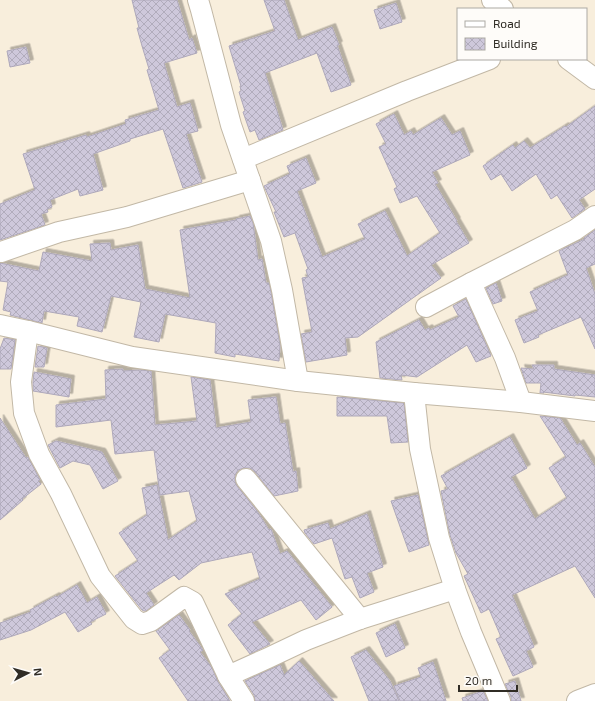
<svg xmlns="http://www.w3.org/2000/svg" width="595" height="701" viewBox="0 0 595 701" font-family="'Exo 2',sans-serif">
<defs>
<pattern id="building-cross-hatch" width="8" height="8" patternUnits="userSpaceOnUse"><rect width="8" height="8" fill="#cec8db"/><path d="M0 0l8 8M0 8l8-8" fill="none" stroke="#b1acbc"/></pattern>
<filter id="shadow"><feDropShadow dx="3.5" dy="-3.5" stdDeviation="0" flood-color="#0004"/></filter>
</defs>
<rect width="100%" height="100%" fill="#f8eedc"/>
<g fill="url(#building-cross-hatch)" stroke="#aea8ba" filter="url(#shadow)">
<polygon points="132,0 177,0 189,40 192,38 197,53 164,63 177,107 190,103 198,131 186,134 202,182 183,188 163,129 130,139 130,141 93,154 103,190 80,196 78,189 50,200 52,207 47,209 48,212 41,214 45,225 0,240 0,204 35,190 23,154 86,135 87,137 126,124 125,120 159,110 147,70 149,69 142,46 137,28 139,28"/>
<polygon points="264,0 284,0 298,40 332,27 339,45 337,45 351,85 331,92 317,53 265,73 283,130 259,140 255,130 250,132 243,112 245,111 239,92 241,91 240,86 241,86 229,46 275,31"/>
<polygon points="396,3 402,22 380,29 374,10"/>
<polygon points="26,47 30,63 10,67 7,51"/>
<polygon points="595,106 595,189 579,200 585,209 572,218 557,195 551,199 536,174 512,191 501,174 491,180 483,166 513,145 515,148 524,141 530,148 559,130 565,126 566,127"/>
<polygon points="394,114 404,135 411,131 413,135 441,118 452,135 460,131 470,155 432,172 438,183 435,184 457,221 456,221 469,243 431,265 441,278 358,337 345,338 347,355 306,362 301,334 312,332 302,278 308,277 306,270 308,269 295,233 284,237 274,212 276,212 264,186 290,174 287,166 306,158 316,183 297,191 322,257 365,239 358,224 385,211 407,256 440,233 417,196 400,203 394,189 397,187 379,147 386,144 376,124"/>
<polygon points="250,216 253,223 258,260 262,259 266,283 269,283 271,292 280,345 279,361 235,354 235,357 215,353 216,323 165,314 159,342 134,337 141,302 111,296 102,332 77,326 79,317 44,311 42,323 10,315 11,312 3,310 8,282 0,281 0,263 39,271 43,252 92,261 90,244 110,243 111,250 138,245 145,289 190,298 180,230 236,220 236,219"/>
<polygon points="595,230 595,264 586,268 595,294 595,349 581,317 538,335 539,337 524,343 515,320 538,311 530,292 568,275 559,251 585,239 584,238"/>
<polygon points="496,283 502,301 493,304 486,288"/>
<polygon points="466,299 491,356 476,362 467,345 417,377 401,375 402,380 380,378 376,342 419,320 425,330 429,328 430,330 459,317 453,306"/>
<polygon points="4,338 15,340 11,369 0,369 0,349"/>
<polygon points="38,346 47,348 44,367 35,367"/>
<polygon points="532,365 554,365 554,369 595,375 595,397 575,395 575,396 543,392 544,393 540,393 541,383 526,383 521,368 534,369"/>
<polygon points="123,369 123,371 140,370 151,371 155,425 197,421 191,377 210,380 216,428 251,422 248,400 276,397 280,424 285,423 293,472 296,471 298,491 274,496 255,472 250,468 244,468 238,470 235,475 235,481 237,486 257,511 269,530 271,529 280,554 287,551 332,607 316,620 301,600 252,622 270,644 250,654 228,625 242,614 225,594 260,579 252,552 201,563 179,580 174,575 146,593 154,605 146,611 144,611 142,610 115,576 138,561 119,533 147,515 142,488 157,485 168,540 197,521 189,491 160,495 154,450 115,454 111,420 56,427 56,405 106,399 105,370"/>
<polygon points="34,372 71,379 69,397 33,391 33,382"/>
<polygon points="337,397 404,403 408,442 391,443 387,416 337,416"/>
<polygon points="540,416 560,418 577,445 580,443 595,467 595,598 575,566 512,595 534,647 526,651 533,667 513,676 496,639 501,637 489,609 481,613 464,576 468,574 456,553 450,535 441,491 448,489 441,476 510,437 527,468 511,477 535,519 567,498 549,468 566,457"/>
<polygon points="0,418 26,458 28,457 40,480 38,481 41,484 22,499 23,500 0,520"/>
<polygon points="56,441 102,452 118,481 103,489 90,465 73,461 60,468 48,445"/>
<polygon points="418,495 429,545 409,552 391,501"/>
<polygon points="367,514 383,567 367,573 374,592 360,598 352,577 345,579 332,538 314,544 305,533 304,530 328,523 330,529"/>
<polygon points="77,585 87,603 97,597 106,614 90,622 92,624 78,632 65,612 31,630 0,640 0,623 31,612 30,610 56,596 57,597"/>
<polygon points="179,615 190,630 189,631 203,650 200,652 212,668 218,682 230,701 188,701 159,658 170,650 156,631"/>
<polygon points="395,624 405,648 386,657 376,633"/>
<polygon points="366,650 390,681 399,701 369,701 351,657"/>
<polygon points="299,661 334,701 255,701 254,695 245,681 280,665 284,675"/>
<polygon points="433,662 446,701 400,701 394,686 421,677 418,668"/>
<polygon points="515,681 521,701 511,701 511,697 505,684"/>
<polygon points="483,691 488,701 463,701 462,698"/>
</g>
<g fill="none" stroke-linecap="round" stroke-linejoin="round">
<defs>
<g id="minor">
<polyline points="198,0 201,10 231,125 271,241 282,290 298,381"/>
<polyline points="492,0 503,9"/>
<polyline points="568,59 595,79"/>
<polyline points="243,159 407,91 490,59"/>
<polyline points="1,252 59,232 127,217 250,180"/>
<polyline points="471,283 505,358 521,402"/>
<polyline points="426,307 471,283 575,230 595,216"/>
<polyline points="0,325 28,331 132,357 298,381 414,393 521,402 595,411"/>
<polyline points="28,331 21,382 24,413 39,454 61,494 100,576 134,619 142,624 151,621 184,597 193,602 228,676 244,701"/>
<polyline points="414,393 420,449 439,538 455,589 471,632 500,701"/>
<polyline points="246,479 360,619"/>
<polyline points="228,676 268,658 306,640 360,619 455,589"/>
<polyline points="577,701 595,694"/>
</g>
</defs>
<use href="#minor" stroke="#c2b8a6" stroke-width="22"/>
<use href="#minor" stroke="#fff" stroke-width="20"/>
</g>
<rect x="457" y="8" width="130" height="52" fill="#fefcf9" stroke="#aca9a4"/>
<rect x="465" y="21" width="20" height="6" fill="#ffffff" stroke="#aca9a4"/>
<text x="493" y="28" font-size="12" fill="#302c25">Road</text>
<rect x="465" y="38" width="20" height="12" fill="url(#building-cross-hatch)" stroke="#aca9a4"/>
<text x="493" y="48" font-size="12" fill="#302c25">Building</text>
<g transform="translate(28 673) rotate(84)" stroke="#fefcf9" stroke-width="3" paint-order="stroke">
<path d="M0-3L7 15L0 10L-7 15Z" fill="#302c25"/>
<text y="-6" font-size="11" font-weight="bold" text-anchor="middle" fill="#302c25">N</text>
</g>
<path d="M459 685v6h58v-6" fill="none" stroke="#302c25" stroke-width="2"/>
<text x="465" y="685" font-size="12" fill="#302c25" stroke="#fefcf9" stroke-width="3" paint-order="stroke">20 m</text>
</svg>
